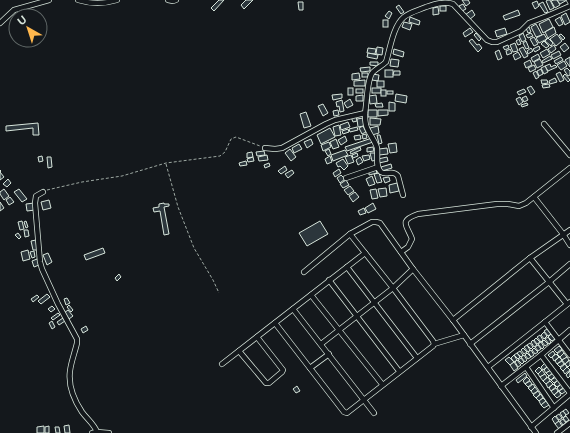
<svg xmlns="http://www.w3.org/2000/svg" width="570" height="433" viewBox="0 0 570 433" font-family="Helvetica,sans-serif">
<rect width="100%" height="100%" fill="#14181c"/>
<g fill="#2c363c" stroke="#d8e6dc">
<polygon points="219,0 224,0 214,11 211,8"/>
<polygon points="246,0 253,0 244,9 241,5"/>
<polygon points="462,0 468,0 470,3 466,6"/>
<polygon points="548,0 550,0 554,8 550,10 546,1"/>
<polygon points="554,0 557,0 560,5 555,8 551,1"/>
<polygon points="557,0 567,0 560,4"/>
<polygon points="537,1 539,6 535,9 532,3"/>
<polygon points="298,2 303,2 303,10 299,10"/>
<polygon points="543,2 548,12 545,13 539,4"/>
<polygon points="463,4 466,9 462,11 459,6"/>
<polygon points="399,5 404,12 401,14 396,7"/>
<rect x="440" y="6" width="6" height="5"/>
<polygon points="438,7 439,14 433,15 433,8"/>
<polygon points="472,10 475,15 469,20 465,15"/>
<polygon points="518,10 520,15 505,20 503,16"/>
<polygon points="389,11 392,13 389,19 385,16"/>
<polygon points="566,13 570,22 565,25 561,16"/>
<polygon points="410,17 420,21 419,25 409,22"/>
<polygon points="560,17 563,24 559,26 555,20"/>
<polygon points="549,19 553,27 543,33 539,24"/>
<rect x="383" y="20" width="5" height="7"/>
<polygon points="404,22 412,24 410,30 402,27"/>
<polygon points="536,24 542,35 536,37 531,27"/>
<polygon points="529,27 531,32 528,33 526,28"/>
<polygon points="554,27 556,33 548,38 545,32"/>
<polygon points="470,28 473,32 465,37 463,33"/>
<polygon points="505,28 507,34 497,37 495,31"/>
<polygon points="476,33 481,39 479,41 474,35"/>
<polygon points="523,33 526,40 522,42 519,36"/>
<polygon points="531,33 533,36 528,38 526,35"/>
<polygon points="544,34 547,39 539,43 536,38"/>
<polygon points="557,34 562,41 556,46 550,39"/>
<polygon points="561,34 565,38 563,40 559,35"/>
<polygon points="534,37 538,44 534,46 530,39"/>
<polygon points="548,38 553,43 551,46 545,41"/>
<polygon points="472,39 477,45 479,44 482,48 478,52 469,41"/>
<polygon points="519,39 521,44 518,45 516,41"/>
<polygon points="526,41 529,48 526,49 523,43"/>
<polygon points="544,41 549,46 546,48 541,44"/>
<polygon points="515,43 518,51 513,52 510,45"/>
<polygon points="565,43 569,48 564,52 560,47"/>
<polygon points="508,45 509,48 505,50 503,47"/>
<polygon points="554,45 556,49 551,53 548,49"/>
<polygon points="539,46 540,49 535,52 533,49"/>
<polygon points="377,47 383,48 382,55 376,54"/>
<polygon points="523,47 528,56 524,58 519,49"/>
<polygon points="368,48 376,49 375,54 367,53"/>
<polygon points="531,48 533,51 528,54 527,51"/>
<polygon points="394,49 404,52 403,57 393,54"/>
<polygon points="510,49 512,53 507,55 506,51"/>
<polygon points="547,49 550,54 543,58 540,53"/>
<polygon points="499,50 502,58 498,60 495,52"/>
<polygon points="559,51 561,55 553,59 551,55"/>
<polygon points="518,52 521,57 515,60 513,55"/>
<polygon points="368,53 378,55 377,59 367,57"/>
<polygon points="538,54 540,58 533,62 531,58"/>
<polygon points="550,56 552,59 543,63 542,61"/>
<polygon points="561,57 563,60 556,64 554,61"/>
<polygon points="570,57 570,67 565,60"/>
<polygon points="391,59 399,60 398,67 390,66"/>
<polygon points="540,59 543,65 537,68 534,62"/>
<polygon points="530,60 532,65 526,68 524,63"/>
<polygon points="564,61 567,66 561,70 557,65"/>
<polygon points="370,62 378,62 378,66 370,65"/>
<polygon points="550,64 551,67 555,65 557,67 548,71 545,66"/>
<polygon points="534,65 536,69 530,72 528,68"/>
<polygon points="545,66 548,72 544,74 541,68"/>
<polygon points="370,67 370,71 361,72 360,68"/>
<polygon points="567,68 570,71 570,75 568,76 564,70"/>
<polygon points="541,69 543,74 539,76 537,71"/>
<rect x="385" y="70" width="8" height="7"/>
<polygon points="394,71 400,71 400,75 393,75"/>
<polygon points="536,71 539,77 536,79 533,73"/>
<polygon points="560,72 564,80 560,82 556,74"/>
<polygon points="359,73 360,79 352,80 352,74"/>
<rect x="362" y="73" width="6" height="4"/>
<polygon points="372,74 379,75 378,81 372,80"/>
<polygon points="565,74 570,80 568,82 563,76"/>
<polygon points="555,78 557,82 550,84 549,81"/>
<polygon points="365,80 365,86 354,86 354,81"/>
<polygon points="541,80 547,80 548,83 542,84"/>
<rect x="377" y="81" width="7" height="6"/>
<polygon points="549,84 550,87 543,88 542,85"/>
<polygon points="531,86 535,92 531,95 527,88"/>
<rect x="348" y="88" width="5" height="7"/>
<rect x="372" y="88" width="9" height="5"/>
<rect x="356" y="89" width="7" height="4"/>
<polygon points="524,89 526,92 519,95 517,92"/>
<rect x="381" y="90" width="5" height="6"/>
<rect x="387" y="91" width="6" height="3"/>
<polygon points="342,94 342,98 333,100 332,95"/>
<polygon points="396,94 407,96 406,103 395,101"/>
<polygon points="363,95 363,101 356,101 356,96"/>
<polygon points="376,95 377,103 370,104 369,96"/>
<polygon points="526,96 528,100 524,102 522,98"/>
<polygon points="520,97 523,102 519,105 516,99"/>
<polygon points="350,99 353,105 347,108 344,103"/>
<polygon points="342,100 344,111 340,112 339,106 337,107 336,102"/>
<polygon points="389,102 395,103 395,111 389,111"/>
<polygon points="382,103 383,107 376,107 375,104"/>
<polygon points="527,103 528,105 522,107 521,105"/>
<polygon points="323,104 328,113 323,116 318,106"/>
<polygon points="338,110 339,115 334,116 333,111"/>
<rect x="368" y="110" width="9" height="7"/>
<polygon points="378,110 388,110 388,115 378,116"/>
<polygon points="306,112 311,126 304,128 300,114"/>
<polygon points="356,115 357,121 353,122 351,117"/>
<polygon points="363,118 364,126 358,127 357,119"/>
<polygon points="370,118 381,119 380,125 370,125"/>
<polygon points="348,122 350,127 341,130 340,125"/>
<polygon points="38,123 39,135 33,135 33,128 6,131 6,126"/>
<polygon points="339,125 341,135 335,136 333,127"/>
<polygon points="363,126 366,132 362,134 359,128"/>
<polygon points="378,126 379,133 372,135 370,128"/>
<polygon points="357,127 358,130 350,132 349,129"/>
<polygon points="330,128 335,137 321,144 317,135"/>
<polygon points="348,129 349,132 343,134 342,131"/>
<polygon points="366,134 367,138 363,139 362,135"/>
<polygon points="360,135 361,139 355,140 354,136"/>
<polygon points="377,135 380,135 382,143 379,144"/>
<polygon points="345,136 347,141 341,145 338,140"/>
<polygon points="372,138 373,142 347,151 345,147"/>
<polygon points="311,139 313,144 307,148 304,142"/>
<polygon points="336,139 339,147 333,149 330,142"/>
<polygon points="329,142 331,147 323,151 321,145"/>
<polygon points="396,143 397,152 390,153 388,144"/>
<polygon points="299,144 302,149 294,153 292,148"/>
<polygon points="360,147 361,150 351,154 350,152"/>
<polygon points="373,147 374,151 367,152 367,148"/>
<polygon points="387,148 388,154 379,155 379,149"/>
<polygon points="290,149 296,157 291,161 285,153"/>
<polygon points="329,149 331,154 328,156 325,151"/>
<polygon points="345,150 348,155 333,161 331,155"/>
<polygon points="264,151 265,155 257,156 256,152"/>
<polygon points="252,152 253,157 247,158 247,153"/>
<polygon points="357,153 358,156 353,158 352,155"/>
<polygon points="370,153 375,153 377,160 372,161"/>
<polygon points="267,155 268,160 259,161 258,157"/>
<polygon points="351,155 354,162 348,164 345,157"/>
<polygon points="369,155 370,159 364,161 362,156"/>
<polygon points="42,156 43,161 39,162 38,157"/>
<polygon points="330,156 332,162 327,164 325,159"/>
<polygon points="47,157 51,157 52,167 48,168"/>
<polygon points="253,157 254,161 248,162 247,159"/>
<polygon points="360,157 363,162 358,165 356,160"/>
<polygon points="387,157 388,161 379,163 378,159"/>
<polygon points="343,159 348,166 344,170 340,166 338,167 336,163"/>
<polygon points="246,161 247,165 240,166 239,163"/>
<polygon points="269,163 270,166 265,168 264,165"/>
<polygon points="391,164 392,168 382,171 381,167"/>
<polygon points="285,166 287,170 281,174 278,171"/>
<polygon points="339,169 341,173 335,177 333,173"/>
<polygon points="0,170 1,171 0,172 4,177 0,180"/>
<polygon points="292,170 294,173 288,178 285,174"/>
<polygon points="376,170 377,173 369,175 369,172"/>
<polygon points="379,173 382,182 377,183 374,174"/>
<polygon points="341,175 345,179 340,183 337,178"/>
<polygon points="372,176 375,184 369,186 366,179"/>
<polygon points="389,177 390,181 385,183 383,178"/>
<polygon points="8,179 11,183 7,187 3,184"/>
<polygon points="346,180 349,185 343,188 340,184"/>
<polygon points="397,183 399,191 390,193 389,185"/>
<polygon points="350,186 354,191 348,195 344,190"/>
<polygon points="386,188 387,196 380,197 378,189"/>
<polygon points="4,189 9,196 4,200 0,194 0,192"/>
<polygon points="19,189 27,199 22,202 14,192"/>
<polygon points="376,189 378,198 372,199 370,190"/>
<polygon points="355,192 359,197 353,202 349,196"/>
<polygon points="10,197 14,202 9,205 6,200"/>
<polygon points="49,200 51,208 43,210 41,202"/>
<polygon points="0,202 4,208 0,211"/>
<polygon points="34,203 35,210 27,211 26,204"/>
<polygon points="164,203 164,204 169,204 169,206 164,207 169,234 164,235 160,211 154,212 153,208 159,207 159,204"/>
<polygon points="373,203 376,209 368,213 365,208"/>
<polygon points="364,208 366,213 360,215 358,211"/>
<polygon points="22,221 24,229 20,230 18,222"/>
<polygon points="26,221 28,227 26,228 24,222"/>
<polygon points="320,221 328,234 307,246 299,233"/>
<polygon points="24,230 28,230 29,236 25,237"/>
<polygon points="18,233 21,237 19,239 15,235"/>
<polygon points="36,240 37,250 33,250 31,241"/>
<polygon points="103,248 105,253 86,260 84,255"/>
<polygon points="28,250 30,259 23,261 21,252"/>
<polygon points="34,251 35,257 32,258 30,252"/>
<polygon points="48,253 52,262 47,265 43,255"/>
<polygon points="37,259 39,265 34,267 32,261"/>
<polygon points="119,274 121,277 117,281 115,278"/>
<polygon points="47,294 50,297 41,304 38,301"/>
<polygon points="37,295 39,297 33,302 31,299"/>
<polygon points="67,298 70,303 66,305 64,299"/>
<polygon points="69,305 73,310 71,312 67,307"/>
<polygon points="52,306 55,309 51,312 48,309"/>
<polygon points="68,310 73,316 69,319 64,313"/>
<polygon points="58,313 60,315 53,320 51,318"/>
<polygon points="63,318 65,321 59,325 57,322"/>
<polygon points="52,321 55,327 52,329 49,323"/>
<polygon points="86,326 88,330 83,333 81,329"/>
<polygon points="547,329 551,334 548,336 544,331"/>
<polygon points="544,332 547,336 544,339 541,335"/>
<polygon points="551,334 555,339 552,341 548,337"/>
<polygon points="540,335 543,340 541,342 537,337"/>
<polygon points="548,337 551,342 549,344 545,339"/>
<polygon points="536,338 540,342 537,344 534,340"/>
<polygon points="533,340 537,345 534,347 531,342"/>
<polygon points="544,340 548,344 545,346 542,342"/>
<polygon points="541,342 544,347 542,349 538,344"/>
<polygon points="530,343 533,347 531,349 527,345"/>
<polygon points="527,345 530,350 528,352 524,347"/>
<polygon points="538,345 541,349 538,351 535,347"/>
<polygon points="559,346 562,349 557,353 554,350"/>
<polygon points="523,348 527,352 524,354 521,350"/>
<polygon points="534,348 538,352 535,354 532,350"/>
<polygon points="531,350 534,355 531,357 528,352"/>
<polygon points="562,350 564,353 560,357 557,354"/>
<polygon points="520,351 523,355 521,357 517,353"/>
<polygon points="553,351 555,354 551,358 548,355"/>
<polygon points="517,353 520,357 518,359 514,355"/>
<polygon points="527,353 531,357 528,359 525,355"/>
<polygon points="564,353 567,357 562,360 560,357"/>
<polygon points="556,354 559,357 554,361 552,357"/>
<polygon points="514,355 517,360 514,362 511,358"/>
<polygon points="524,355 527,360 525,362 521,357"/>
<polygon points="509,357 514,362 510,365 505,360"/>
<polygon points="559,357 562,360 557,364 555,361"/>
<polygon points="567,357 569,360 565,364 562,360"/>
<polygon points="521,358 524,362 522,364 518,360"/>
<polygon points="517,360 521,365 518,367 515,362"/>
<polygon points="570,360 570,365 568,367 565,364"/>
<polygon points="562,361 564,364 560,367 557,364"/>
<polygon points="514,362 518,368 514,371 510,365"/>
<polygon points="545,363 548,366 543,370 541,367"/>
<polygon points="565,364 567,367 563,371 560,368"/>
<polygon points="548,366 551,370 546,373 544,370"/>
<polygon points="539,367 542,370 538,374 535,371"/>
<polygon points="567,367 570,370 565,374 563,371"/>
<polygon points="542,370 545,374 540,377 538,374"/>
<polygon points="551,370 553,373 549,376 546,373"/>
<polygon points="570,371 570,376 568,378 566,375"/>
<polygon points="525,373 527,376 518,383 516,380"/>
<polygon points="553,373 555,376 551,380 548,377"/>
<polygon points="545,374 547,377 543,381 540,377"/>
<polygon points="527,377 530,380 525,384 523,381"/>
<polygon points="548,377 550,381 546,384 543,381"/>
<polygon points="556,377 558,380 554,383 551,380"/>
<polygon points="558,380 561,384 557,387 554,384"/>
<polygon points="530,381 532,384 528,387 525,384"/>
<polygon points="550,381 553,384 548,388 546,384"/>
<polygon points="533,384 535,387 531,391 528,388"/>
<polygon points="553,384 556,387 551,391 549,388"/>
<polygon points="561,384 564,387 559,391 557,388"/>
<polygon points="297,386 300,391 296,393 293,389"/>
<polygon points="535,387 538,391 533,394 531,391"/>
<polygon points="556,388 558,391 554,395 551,391"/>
<polygon points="564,388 566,391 562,394 559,391"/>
<polygon points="538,391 540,394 536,398 533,395"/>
<polygon points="559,391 561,395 557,398 554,395"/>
<polygon points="541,394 543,398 539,401 536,398"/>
<polygon points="543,398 546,401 541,405 539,401"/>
<polygon points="546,401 549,405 544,408 541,405"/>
<polygon points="566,409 569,413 566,415 563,411"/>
<polygon points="563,411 566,415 563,418 560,413"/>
<polygon points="559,414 562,418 559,420 556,416"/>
<polygon points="555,416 559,421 555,424 552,419"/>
<polygon points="566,416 569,420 566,422 563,418"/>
<polygon points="563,419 566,423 563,425 560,421"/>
<polygon points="559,421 562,426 559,429 555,424"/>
<polygon points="69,425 70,433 65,433 64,426"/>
<polygon points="44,426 44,433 37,433 37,427"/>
<polygon points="49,426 49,433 45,433 45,427"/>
<polygon points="55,427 59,427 60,433 56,433"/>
</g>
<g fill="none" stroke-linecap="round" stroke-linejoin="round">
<defs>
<g id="street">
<path d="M78,0c13,4 26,4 39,0"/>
<polyline points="168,0 173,1 176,0"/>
<polyline points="569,0 570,2"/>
<polyline points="0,23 14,10 49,0"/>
<path d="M365,113c0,4 0,8 1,12 2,8 9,15 11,23 1,7 -2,19 4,24 6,4 11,-3 17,4l5,19"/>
<polyline points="544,124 570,155"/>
<path d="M265,148l10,1 7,-1 44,-24 9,-4 30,-7c2,-10 2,-35 8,-41 4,-4 9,-6 13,-10 4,-13 7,-36 18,-45 6,-5 15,-7 22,-10 9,-3 18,-6 27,-3l34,36 5,2h5l24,-11 8,-8 18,-7 23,-10"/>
<polyline points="346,178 378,167"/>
<path d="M43,192l-7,4 -1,7 5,59 2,7 16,35 19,35v4c-2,9 -6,19 -7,28 -2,15 4,29 12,41 5,7 12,12 15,20"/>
<polyline points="534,197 563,234 570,245"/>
<path d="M401,252l7,-5 4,-8c-5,-14 -14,-18 6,-25l79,-10h11l11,2 7,-3 44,-35"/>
<polyline points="530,258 567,304"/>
<polyline points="347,267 417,358"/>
<polyline points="304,272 350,234 372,222 376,222 380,223 413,269 453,320 536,433"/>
<polyline points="329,280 399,371"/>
<polyline points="311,295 382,384"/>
<polyline points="570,302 545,322 570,355"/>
<polyline points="293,309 374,413"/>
<polyline points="453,320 530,258 570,230"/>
<polyline points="275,323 344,412 347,413 433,346 434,344 433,341 393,288 350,234"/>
<polyline points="321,344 393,288 413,269"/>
<polyline points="434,344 464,335"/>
<polyline points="470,344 549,282 570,264"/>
<polyline points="239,351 266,383 269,383 282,372 283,370 257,337"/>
<polyline points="541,355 570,393"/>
<polyline points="222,364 365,253"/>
<polyline points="488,367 545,322"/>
<polyline points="526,367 554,408"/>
<polyline points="310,368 329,354"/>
<polyline points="501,386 541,355 570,330"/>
<polyline points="531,427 570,394"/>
<polyline points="92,433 97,432 109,433"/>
<polyline points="557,433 570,423"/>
</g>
</defs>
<use href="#street" stroke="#d8e6dc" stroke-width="6"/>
<g stroke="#9da8a2" stroke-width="1" stroke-dasharray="3 2" stroke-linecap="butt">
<polyline points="166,164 178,207 194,248 213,280 219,293"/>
<polyline points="47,190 82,182 122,176 166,163 220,156 225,152 231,139 236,137 260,146"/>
</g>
<use href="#street" stroke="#14181c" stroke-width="4.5"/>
</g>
<g transform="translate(28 28) rotate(321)"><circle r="19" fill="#14181c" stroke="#626a69"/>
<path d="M0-3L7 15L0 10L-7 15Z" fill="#ffb74d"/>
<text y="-6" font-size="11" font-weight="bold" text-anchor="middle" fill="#d8e6dc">U</text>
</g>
</svg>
